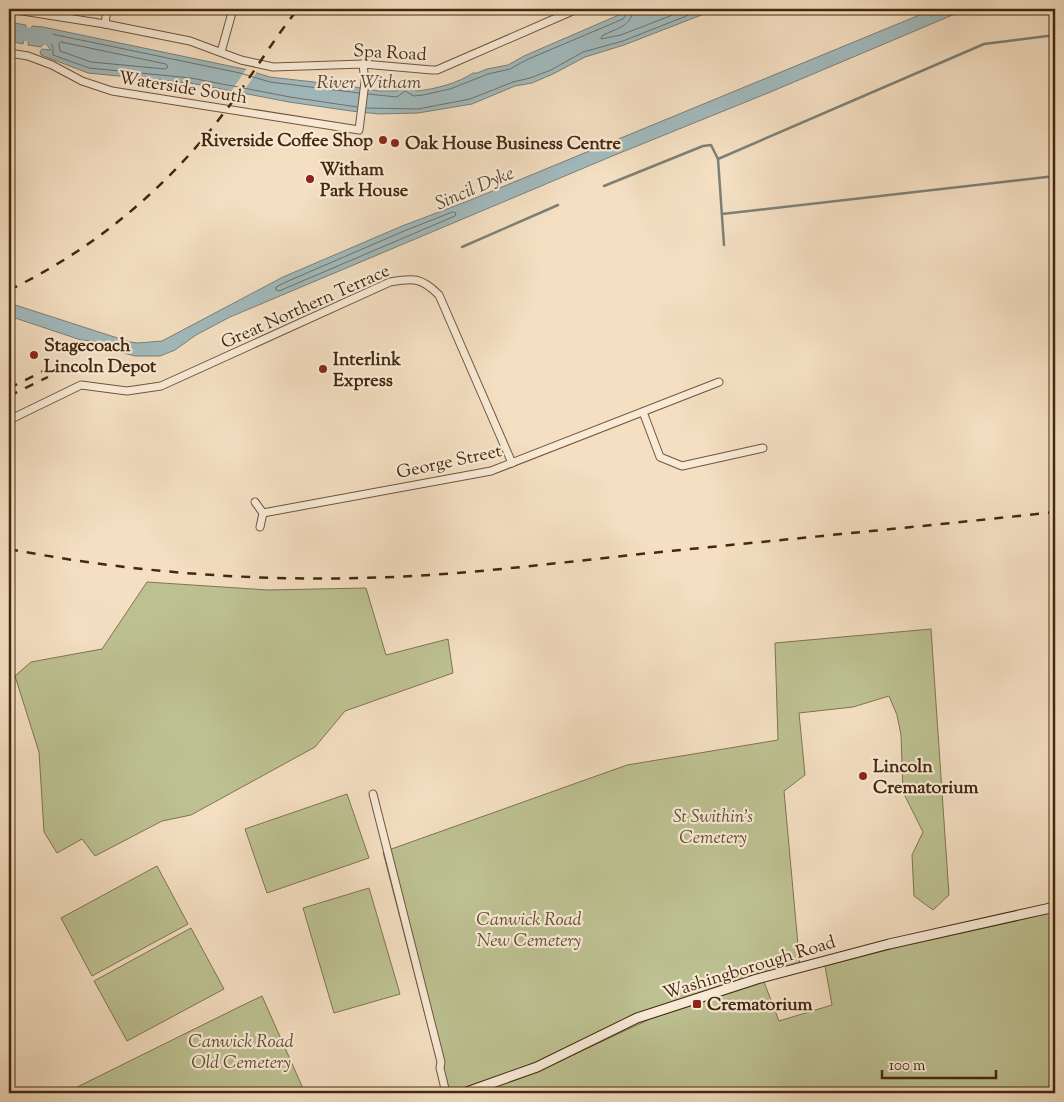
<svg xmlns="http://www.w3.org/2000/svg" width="1064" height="1102" viewBox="0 0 1064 1102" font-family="'Sorts Mill Goudy',serif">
<rect width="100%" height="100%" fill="#f4dfc2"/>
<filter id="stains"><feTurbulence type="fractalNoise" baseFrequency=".004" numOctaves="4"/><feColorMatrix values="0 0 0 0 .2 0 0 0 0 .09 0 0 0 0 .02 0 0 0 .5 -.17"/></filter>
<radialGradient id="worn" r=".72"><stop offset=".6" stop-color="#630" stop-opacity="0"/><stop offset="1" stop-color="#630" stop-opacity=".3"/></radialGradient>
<g fill="#bdc192" stroke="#80744f">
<polygon points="147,582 268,590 366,588 386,655 448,639 453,673 345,711 315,747 191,815 162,821 95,856 82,839 57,853 44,832 39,752 15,676 31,662 102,649"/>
<polygon points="931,629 949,895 933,910 914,896 912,855 923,832 903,792 901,735 897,715 889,696 853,707 799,713 805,775 784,791 800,967 634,1016 530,1065 451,1092 437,1061 383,852 627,765 778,740 775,643"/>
<polygon points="347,794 369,858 267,893 245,829"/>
<polygon points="157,866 188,924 92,976 61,918"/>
<polygon points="369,888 400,994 334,1013 303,908"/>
<polygon points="1055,912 1055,1093 475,1093 545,1068 650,1019 764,982 779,1021 832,1005 825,966 895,948"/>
<polygon points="191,928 224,989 127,1041 94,981"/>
<polygon points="262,996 305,1093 65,1093 239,1007"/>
</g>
<g fill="#a1babe" stroke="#7c8077">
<path d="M622,9h95l-93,36 -39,12 -32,17 -21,9 -17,3 -43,18 -54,9 -39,1 -28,-3 -62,-9 -99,-19 -102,-10 -47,-18 -1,-3 2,-3 9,1 -5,-6h-3l-2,3 -13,-2 4,-19 11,1 201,42 26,8 79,9 30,5h18l-3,-7 19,3v2l4,2c19,-2 41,-8 56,-18h4l10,-4 21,-4 16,-9 97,-42z"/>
<polygon points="934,9 973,9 955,14 768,93 610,157 230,317 196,335 175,350 160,356 135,356 112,350 105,345 93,341 81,340 9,316 9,303 130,342 138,343 162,341 283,277 402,226 468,201"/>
<polygon points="9,22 26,25 23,44 9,41"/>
</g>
<polygon fill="#f4dfc2" points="247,68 258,70 241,95 230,93"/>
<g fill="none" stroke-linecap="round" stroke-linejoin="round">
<g stroke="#727165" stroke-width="1">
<path d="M633,9c-1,18 -17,19 -31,27l-1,3 20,-4 67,-26"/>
<polygon points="61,42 166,64 168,67 165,69 91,62 60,51 59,44"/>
<polyline points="368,94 397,97 405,91 414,96 423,95 450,89 488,74 510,69 526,60 623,19 626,15 627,9"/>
<polyline points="357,107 290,97 191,78 89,68 53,55 53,47 48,40 42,39 37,43 34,40 36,33 42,32 240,73 270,82 359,93"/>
<polyline points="367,108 418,109 470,99 513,82 530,78 551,70 583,52 623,41 704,9"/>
<polygon points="453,212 456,213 455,216 279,291 276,290 276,287 286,282 404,231"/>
</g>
<g stroke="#7c8077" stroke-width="2.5">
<polyline points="718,159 984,44 1055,35"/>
<polyline points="604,186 703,146 711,145 718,159 724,245"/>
<polyline points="722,214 1055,176"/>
<polyline points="462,247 558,205"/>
</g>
<polyline stroke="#a1babe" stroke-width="14" points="9,31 47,38"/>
<defs>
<g id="minor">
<polyline points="10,9 105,24 190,41 241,60 273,67 363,64 432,70 437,70 577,9"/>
<polyline points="105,24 107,9"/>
<polyline points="221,52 233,9"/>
<polyline points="9,53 28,56 52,65 82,81 112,91 359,130 365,82 363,64"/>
<polyline points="643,412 660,457 682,466 763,448"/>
<path d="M9,420l72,-35 46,6 34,-5 229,-104c23,-4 31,-5 49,13l73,168"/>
<polyline points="255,502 263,513 491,471 719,382"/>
<polyline points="260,527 263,513"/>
<polyline points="373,794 441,1062 440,1068 446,1093"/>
</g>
<polyline id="secondary" points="464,1093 537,1067 637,1018 757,979 889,944 1055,907"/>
</defs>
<use href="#minor" stroke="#70563a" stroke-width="9"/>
<use href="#secondary" stroke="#44280c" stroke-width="11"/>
<use href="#minor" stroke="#f8ead7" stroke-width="7"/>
<use href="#secondary" stroke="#f8ead7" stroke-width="9"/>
<g stroke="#44280c" stroke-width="2.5" stroke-dasharray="9 9" stroke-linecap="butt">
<path d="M9,290c84,-40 158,-102 214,-176 27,-34 48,-72 75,-105"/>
<polyline points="9,388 58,364"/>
<polyline points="9,396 48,377"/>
<path d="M9,549c115,22 234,32 352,29 104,-2 207,-17 310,-27 128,-13 256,-25 384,-39"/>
</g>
</g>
<g fill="#8f2418" stroke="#f8ead7" stroke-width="2">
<circle cx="383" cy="140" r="5"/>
<circle cx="395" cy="143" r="5"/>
<circle cx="310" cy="179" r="5"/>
<circle cx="34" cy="355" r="5"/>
<circle cx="323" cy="369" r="5"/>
<circle cx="863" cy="776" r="5"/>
<rect x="692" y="999" width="10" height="10" rx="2.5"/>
</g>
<g text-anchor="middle" stroke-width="4.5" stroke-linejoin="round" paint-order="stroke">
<g font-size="18" fill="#44280c" stroke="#f8ead7">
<text transform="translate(390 52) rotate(3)" y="6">Spa Road</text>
<text transform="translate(183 87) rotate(9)" y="6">Waterside South</text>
<text transform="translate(305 306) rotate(-24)" y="6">Great Northern Terrace</text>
<text transform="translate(449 461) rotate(-12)" y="6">George Street</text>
<text transform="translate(749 967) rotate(-17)" y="6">Washingborough Road</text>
</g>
<g font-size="18" font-weight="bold" fill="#44280c" stroke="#f8ead7" text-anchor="start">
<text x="373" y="146" text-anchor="end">Riverside Coffee Shop</text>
<text x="405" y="149">Oak House Business Centre</text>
<text x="320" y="175">Witham<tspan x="320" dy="21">Park House</tspan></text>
<text x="44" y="351">Stagecoach<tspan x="44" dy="21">Lincoln Depot</tspan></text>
<text x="333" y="365">Interlink<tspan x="333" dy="21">Express</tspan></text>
<text x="873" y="772">Lincoln<tspan x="873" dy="21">Crematorium</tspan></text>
<text x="707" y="1010">Crematorium</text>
</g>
<g font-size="18" font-style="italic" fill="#624e2e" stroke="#f8ead7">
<text x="713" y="822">St Swithin's<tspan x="713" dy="21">Cemetery</tspan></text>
<text x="529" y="925">Canwick Road<tspan x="529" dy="21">New Cemetery</tspan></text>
<text x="241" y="1047">Canwick Road<tspan x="241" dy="21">Old Cemetery</tspan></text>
</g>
<g font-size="19" font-style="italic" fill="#5b4c38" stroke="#f8ead7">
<text x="369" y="88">River Witham</text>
<text transform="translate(474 187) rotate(-23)" y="7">Sincil Dyke</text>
</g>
</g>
<rect width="1064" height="1102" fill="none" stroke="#f4dfc2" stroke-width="30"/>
<rect x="10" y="10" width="1044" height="1082" fill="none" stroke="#44280c" stroke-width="2.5"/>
<rect x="15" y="15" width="1034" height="1072" fill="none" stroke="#44280c"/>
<path d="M882 1070v8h114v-8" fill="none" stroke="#44280c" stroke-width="2.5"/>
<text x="889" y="1070" font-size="15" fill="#44280c" stroke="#f8ead7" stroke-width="4" paint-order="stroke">100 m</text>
<rect width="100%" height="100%" filter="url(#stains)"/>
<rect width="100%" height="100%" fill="url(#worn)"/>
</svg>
